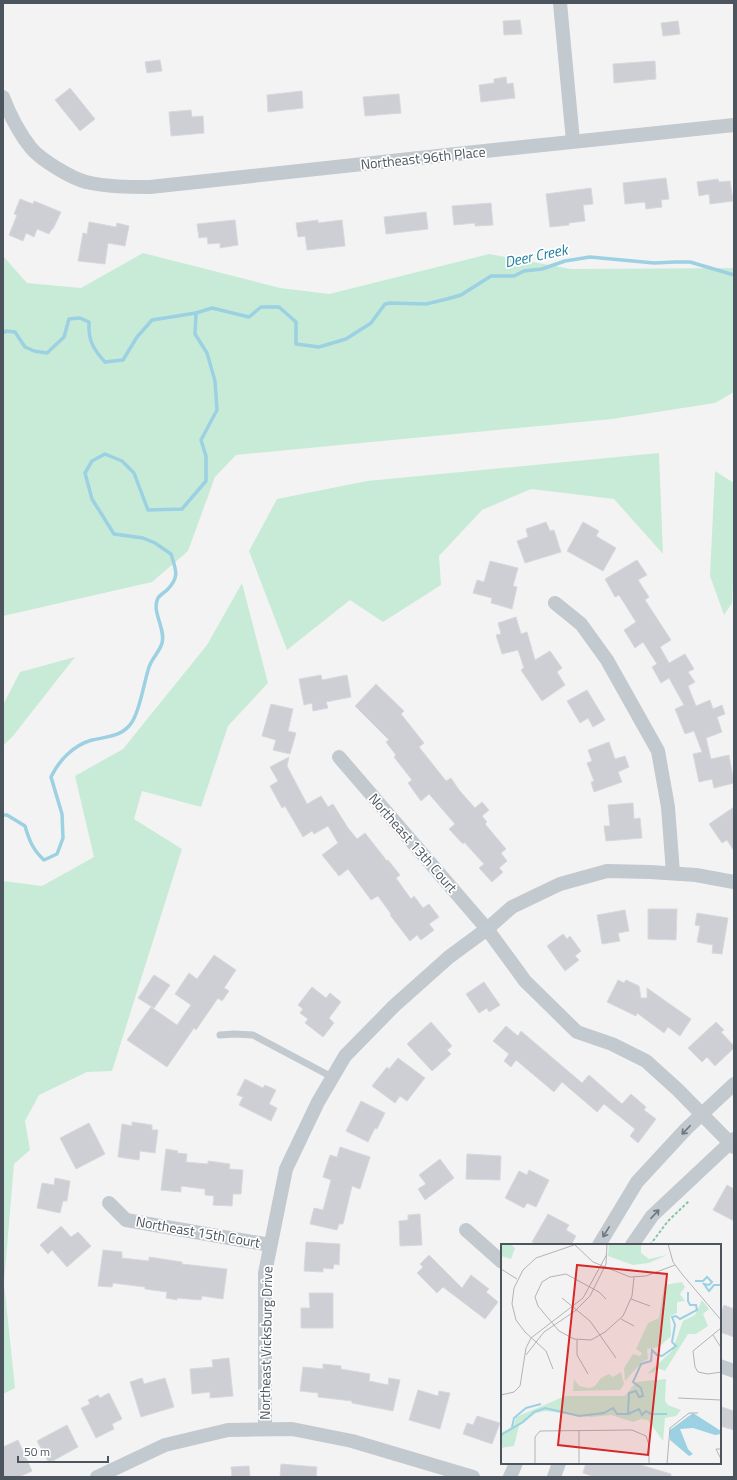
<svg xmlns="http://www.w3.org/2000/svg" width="737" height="1480" viewBox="0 0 737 1480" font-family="'Titillium Web',sans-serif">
<rect width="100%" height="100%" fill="#f4f3f3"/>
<g fill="#c8ebd7">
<polygon points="143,253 280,288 329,294 489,254 571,269 734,268 734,392 715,403 612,419 236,455 215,477 188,551 152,582 3,616 3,256 27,283 81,288"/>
<polygon points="659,453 663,554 614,499 531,489 482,510 439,556 441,585 383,622 350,600 287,650 249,551 277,499 367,481"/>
<polygon points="715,471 734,483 734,557 732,603 724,615 710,576"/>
<polygon points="242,583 268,683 228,726 201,807 142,791 134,819 182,849 112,1071 87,1072 39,1095 25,1121 30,1150 14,1164 4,1283 15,1388 3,1394 3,881 42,886 94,857 75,776 123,749 207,645"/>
<polygon points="75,657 13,736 3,746 3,705 20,672"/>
</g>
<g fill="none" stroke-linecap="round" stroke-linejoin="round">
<g stroke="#9bd1e2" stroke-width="3.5">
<path d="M3,333l3,-2 9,1 10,15 9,4 13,2 17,-16 5,-18 11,-1 9,4c-1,18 4,27 16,40l18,-2 14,-23 15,-17 44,-7"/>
<path d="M3,815h4l18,11c4,14 8,24 19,34l13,-6 6,-16 -1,-24 -11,-37c8,-17 23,-32 41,-37 13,-3 27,-3 37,-14 10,-10 15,-44 20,-59 3,-9 11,-16 13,-24 4,-15 -11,-31 -4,-45 2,-3 7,-6 9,-8 13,-13 9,-20 4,-36l-16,-11 -12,-5 -29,-4 -22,-35 -7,-26 7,-12 13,-7 17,7 12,12 14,37 34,-1 24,-28v-25l-5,-16 16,-30 -2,-29 -8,-28 -12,-19 1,-21 16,-5 37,9 12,-10h18l17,15v22l23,3 27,-8 25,-16 14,-19 5,-1 36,1 21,-5 14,-4 30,-19h23l10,-5 18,-2 23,-8 25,-4 64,6 21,-1h15l44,13"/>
</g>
</g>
<g fill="#cdcfd4" stroke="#d7d9dd">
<polygon points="520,20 522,34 504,35 503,21"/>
<polygon points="678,21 680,34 663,36 661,23"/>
<polygon points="160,60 162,71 147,73 145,62"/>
<polygon points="655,61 656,79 614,83 613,64"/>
<polygon points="506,77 507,84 513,83 515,98 481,102 479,85 494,83 494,79"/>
<polygon points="70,88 95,119 80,131 55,100"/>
<polygon points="302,91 303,108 268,112 267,95"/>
<polygon points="399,94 401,113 365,116 363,97"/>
<polygon points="191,110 192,117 203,116 204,133 171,136 169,112"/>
<polygon points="666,178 669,199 661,200 662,207 646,209 645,202 625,204 623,183"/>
<polygon points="718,179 719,182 730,181 733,201 710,204 709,194 699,196 697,182"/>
<polygon points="591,188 593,204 583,205 585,221 569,223 569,225 550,227 546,194"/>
<polygon points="20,199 33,204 34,201 61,212 53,229 52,229 49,234 37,229 34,237 26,233 23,241 9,235 17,215 14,214"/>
<polygon points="491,203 493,225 475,226 475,223 454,225 452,206"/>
<polygon points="426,212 428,229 386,234 384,217"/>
<polygon points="235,220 238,245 220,248 220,243 208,244 207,237 199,238 197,224"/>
<polygon points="318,220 318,223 342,220 345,246 307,250 305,236 298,237 296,223"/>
<polygon points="89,222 116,227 117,223 129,226 125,246 108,243 105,264 78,261 83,233 87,234"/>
<polygon points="546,522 550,531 554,530 561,552 525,563 517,541 528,537 526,529"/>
<polygon points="583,522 599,531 596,536 616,548 603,571 567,551"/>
<polygon points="637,560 647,575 638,580 649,597 645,600 671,640 660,647 669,663 685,654 694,669 688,672 695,682 688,686 696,706 710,700 713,709 722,705 725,714 717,717 722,732 706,738 711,759 729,755 734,783 714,788 712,779 699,782 693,754 702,752 694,731 685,734 675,709 684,705 669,678 661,683 652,667 657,664 643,642 635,648 624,630 636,622 619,595 615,597 605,579"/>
<polygon points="490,561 518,568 513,586 517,587 512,609 491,603 492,598 473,593 477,580 484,582"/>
<polygon points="516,617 521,634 527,632 535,660 550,651 562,668 557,672 565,685 542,701 521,670 524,668 518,650 502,654 496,635 501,634 498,623"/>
<polygon points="321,675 322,680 347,675 351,697 326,702 328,708 313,711 312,703 304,705 299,679"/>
<polygon points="376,684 404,711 401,714 424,743 419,747 446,781 451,778 459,790 475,808 482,802 489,810 482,816 487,822 485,824 506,849 501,853 507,861 499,868 503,872 492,882 479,868 484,864 464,842 463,844 449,829 455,824 429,794 421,801 408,783 412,780 394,757 396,755 386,742 389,740 355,706"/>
<polygon points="587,690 605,720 593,727 588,718 580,723 567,701"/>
<polygon points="271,704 293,709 288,731 296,733 290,754 273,750 276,740 262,736"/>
<polygon points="609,742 615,759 625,756 629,767 618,772 622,782 594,792 591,782 594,781 587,763 592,761 588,750"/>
<polygon points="289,757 287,766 307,804 321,796 328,807 333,804 348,828 357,839 365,833 387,861 388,860 400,875 396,878 411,899 414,896 423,908 429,904 439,917 429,924 434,930 421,940 417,935 410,941 390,915 391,914 378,896 371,900 348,869 339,876 322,855 338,843 328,826 314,834 312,831 303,837 285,806 282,808 270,786 278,781 270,767"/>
<polygon points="633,803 634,819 640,818 642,838 606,841 604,826 610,826 608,805"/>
<polygon points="734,807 734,851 727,840 722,843 709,824"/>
<polygon points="648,909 677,909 676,940 648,939"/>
<polygon points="625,910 629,931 618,933 620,941 602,944 597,915"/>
<polygon points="697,913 728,918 722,954 712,953 713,945 697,942 700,926 695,925"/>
<polygon points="563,934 567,939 570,936 581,951 575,956 579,960 565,971 547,946"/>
<polygon points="214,955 236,970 224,988 229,991 222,1001 218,998 196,1030 194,1028 167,1067 127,1040 151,1007 177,1025 191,1005 175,994 189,973 197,979"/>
<polygon points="154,975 170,985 154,1008 138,998"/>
<polygon points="618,980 624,983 626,980 639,986 641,998 647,998 647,988 691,1019 680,1036 668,1027 664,1033 637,1013 636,1016 607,1002"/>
<polygon points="484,982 500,1005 489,1012 487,1008 479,1013 466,994"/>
<polygon points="312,987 326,998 330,993 341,1002 329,1018 334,1023 323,1037 305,1023 308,1019 300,1013 303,1009 298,1005"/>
<polygon points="431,1022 452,1046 447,1050 451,1054 432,1071 407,1044"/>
<polygon points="716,1022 724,1030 721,1032 734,1046 734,1048 715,1066 707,1057 702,1062 688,1048"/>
<polygon points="506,1026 518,1036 521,1031 582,1083 589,1075 622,1104 631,1094 646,1107 644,1110 656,1119 638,1143 630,1136 635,1129 604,1104 597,1112 562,1082 554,1092 516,1060 511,1067 504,1061 509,1054 493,1041"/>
<polygon points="398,1058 425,1078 407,1101 400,1096 395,1103 372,1086 387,1067 389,1069"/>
<polygon points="245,1079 263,1088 265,1085 276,1090 269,1104 277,1108 271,1121 239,1105 243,1097 237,1095"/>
<polygon points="361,1101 385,1113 377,1129 375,1128 368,1142 346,1131"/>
<polygon points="132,1122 152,1125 152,1130 158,1130 155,1153 140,1151 139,1160 118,1157 122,1124 132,1126"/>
<polygon points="89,1123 105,1154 76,1169 60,1138"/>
<polygon points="340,1147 370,1157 360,1189 352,1186 343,1224 339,1224 337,1230 310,1224 314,1208 323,1210 331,1180 323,1177 330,1155 337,1157"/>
<polygon points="166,1149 178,1151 177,1153 187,1154 186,1162 208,1164 208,1161 230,1164 229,1169 243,1170 241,1194 233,1194 232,1206 213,1205 214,1196 205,1195 205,1189 181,1186 181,1192 161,1190"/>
<polygon points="467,1154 501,1156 500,1180 466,1179"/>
<polygon points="440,1159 454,1178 425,1200 418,1189 426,1184 419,1175"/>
<polygon points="529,1170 549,1180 536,1207 527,1203 524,1208 505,1198 519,1171 527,1175"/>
<polygon points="55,1178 70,1181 67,1201 63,1201 60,1213 37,1208 42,1183 54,1185"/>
<polygon points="727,1185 734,1189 734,1221 713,1210"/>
<polygon points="420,1214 422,1245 400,1246 399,1221 408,1220 408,1215"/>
<polygon points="548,1214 569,1225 566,1230 576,1236 571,1245 539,1245 532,1242"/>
<polygon points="61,1226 71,1237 78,1232 91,1246 67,1267 52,1250 48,1254 40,1245"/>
<polygon points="306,1242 340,1244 339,1265 334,1264 333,1269 323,1268 323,1272 304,1271"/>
<polygon points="103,1250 122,1252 122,1258 149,1261 149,1257 182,1262 182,1264 227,1269 223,1299 202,1296 201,1300 177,1298 177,1300 166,1298 167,1292 145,1289 145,1287 113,1283 112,1287 98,1286"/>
<polygon points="429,1255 462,1288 471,1275 489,1289 486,1292 498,1302 485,1319 443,1287 437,1293 417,1273 423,1267 420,1264"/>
<polygon points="309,1293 333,1293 333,1328 301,1328 301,1308 310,1308"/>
<polygon points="724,1305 734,1309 734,1337 720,1332 720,1316"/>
<polygon points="229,1358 233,1396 210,1398 210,1392 192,1394 190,1369 213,1367 212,1360"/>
<polygon points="323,1364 341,1366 341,1369 370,1374 369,1381 388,1385 389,1378 400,1380 393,1411 352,1403 352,1401 318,1397 318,1393 300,1391 303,1367 323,1369"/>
<polygon points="142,1378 144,1384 165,1378 174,1407 141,1417 130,1382"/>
<polygon points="418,1390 438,1396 439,1391 450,1393 440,1429 409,1420"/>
<polygon points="109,1393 122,1419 112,1424 114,1429 96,1438 81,1408 90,1404 88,1400 98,1395 100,1398"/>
<polygon points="722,1407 734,1411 734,1430 720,1426 720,1413"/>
<polygon points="477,1416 500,1423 492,1444 463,1434 467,1423 473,1425"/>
<polygon points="67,1425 78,1447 49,1463 37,1441"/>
<polygon points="18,1440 32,1471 19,1477 3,1477 3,1447"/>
<polygon points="586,1463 642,1463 641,1465 671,1474 671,1477 595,1477 583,1473"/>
<polygon points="281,1464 317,1467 316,1477 280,1477"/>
<polygon points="249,1466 250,1477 232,1477 231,1467"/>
</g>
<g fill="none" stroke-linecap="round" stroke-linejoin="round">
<polyline stroke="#84c5a7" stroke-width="2" stroke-dasharray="3 2" stroke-linecap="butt" points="650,1245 668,1221 689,1201"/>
<polyline stroke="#c2c9cf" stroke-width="7" points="220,1035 234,1034 253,1035 332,1077"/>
<g stroke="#c2c9cf" stroke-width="14">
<polyline points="560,3 573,141"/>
<path d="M3,97c6,16 17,37 28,51 10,12 40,30 55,34 21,5 43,5 64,5 195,-20 389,-43 584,-62"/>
<polyline points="555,603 581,624 607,660 658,751 668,807 673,873"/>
<polyline points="339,757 487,929 525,981 577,1032 612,1044 646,1061 678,1090 734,1147"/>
<polyline points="109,1203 126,1220 270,1245"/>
<polyline points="466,1230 502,1262"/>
<polyline points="599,1245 637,1182 686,1129 734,1084"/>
<polyline points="632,1245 652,1216 734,1139"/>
<polyline points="720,1366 734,1371"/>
<polyline points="265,1429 265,1273 286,1169 318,1102 345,1056 394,1006 449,957 487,929 512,907 560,884 607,871 650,872 696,875 734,882"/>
<polyline points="97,1477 165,1445 228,1430 292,1429 352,1441 473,1477"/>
<polyline points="510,1477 516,1463"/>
<polyline points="554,1477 559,1463"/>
</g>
</g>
<defs><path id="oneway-shaft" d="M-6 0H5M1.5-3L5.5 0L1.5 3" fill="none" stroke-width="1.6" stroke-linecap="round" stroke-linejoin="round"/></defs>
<g stroke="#6f7880">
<use href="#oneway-shaft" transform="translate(686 1130) rotate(134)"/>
<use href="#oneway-shaft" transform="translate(655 1214) rotate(-47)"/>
<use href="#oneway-shaft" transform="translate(606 1232) rotate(122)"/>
</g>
<g text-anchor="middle" stroke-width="3.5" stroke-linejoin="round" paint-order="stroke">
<g font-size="14" fill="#4c555e" stroke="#fff">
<text transform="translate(423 158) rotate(-6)" y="5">Northeast 96th Place</text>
<text transform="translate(413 843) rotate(49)" y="5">Northeast 13th Court</text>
<text transform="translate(198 1232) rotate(10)" y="5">Northeast 15th Court</text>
<text transform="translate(266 1343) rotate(-89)" y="5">Northeast Vicksburg Drive</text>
</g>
<g font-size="15" font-style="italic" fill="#1f7f9e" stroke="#fff">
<text transform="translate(536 256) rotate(-12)" y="5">Deer Creek</text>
</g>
</g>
<g transform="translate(501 1244)">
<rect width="220" height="220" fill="#f4f3f3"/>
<path d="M0,0h9l5,4 -4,11 -10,-3zM108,0h32v9l8,6 18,-4 -18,8 -16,2 -25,-9zM181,38l3,5 -5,7 5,7 -8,1v11l-7,3 1,20 -12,11 -12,2 1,10 -6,3 -17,19 -1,-13 9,-14 7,2 2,-3 -6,-4 12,-26 11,-5 5,-33zM201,56l7,9 -6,5 5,12 -12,8h-8l-23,37 -8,-3 -3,4 -7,2 25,-23 11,-30 12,-6zM120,128l3,12 -4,6 -47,1 1,-12 5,7 10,2 6,-2 6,-8 8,-4 4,3zM165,135l-1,22 3,4 13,5 -5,6 -11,2 -2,23 -15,-21 -7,-1 -8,3 -22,-7 -20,2 -45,-6 -10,2 -17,13 -5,20 -13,2v-15l13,-8 2,-8 26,-11 23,-10h60l11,-14z" fill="#c8ebd7"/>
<path d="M192,169l28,18v3l-6,1 -22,-7 -13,1 8,20 5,5 -4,2 -19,-16v-10z" fill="#9bd1e2"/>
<path fill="none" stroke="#9bd1e2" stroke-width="2" d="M194,37h8l4,-4 5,5 -3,3 -5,-1 5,7 5,-6h7M127,170l11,-5 3,6 4,-4 5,3h16M11,183l2,-9 12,-10 15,-4M0,191l22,-13 11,-10 11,-4 34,8 25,-3 9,-5 4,6h11l1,-21 7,-2 3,6 4,-1 -2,-8 -8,-6 8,-18 10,-3 1,-11 5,5 5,1 14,-10 -4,-4 3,-17 -3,-8 4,-1 4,3 17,-9 -1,-5h-6l-2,-4v-9"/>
<path fill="none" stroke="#b1b4b7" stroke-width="1" d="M73,0l19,18 37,15 16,-1 29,-11M167,0l5,18 9,12 39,46M0,25l16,10M61,54l28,23 26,37M105,55l-7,-7 -33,-18 -16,3 -8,5 -7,15 3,9 21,25 15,8 17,1 14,-8 18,-16 9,-20 2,-19M130,55l19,7M120,75l13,7M220,84l-28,23 2,16 3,5 10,2 13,-2M212,91l7,11M76,96v15l11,19M25,111l18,-23 31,-21 15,-15 16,-32 1,-20M52,125l-7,-18 -21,-19 -9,-12 -4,-16 2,-16 9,-18 13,-12 38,-13M0,151l13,-3 6,-6 6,-38 5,-10 52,-40 24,-44M177,154l43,2M220,205h-5l5,10M1,220h147M34,220v-27l5,-6 92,-1 14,6 3,9v19M78,220v-34M166,220l3,-36 19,-15h9"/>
<path fill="#d62828" fill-opacity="0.15" stroke="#d62828" stroke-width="2" d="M76,21l90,9 -19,181 -90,-10z"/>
<rect width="220" height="220" fill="none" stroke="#4c555e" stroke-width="2"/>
</g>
<rect width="737" height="1480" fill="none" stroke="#4c555e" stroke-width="8"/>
<path d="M18 1456v6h90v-6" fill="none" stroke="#4c555e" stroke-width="2"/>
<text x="24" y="1456" font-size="12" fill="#4c555e" stroke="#ffffff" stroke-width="3" paint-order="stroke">50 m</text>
</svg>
